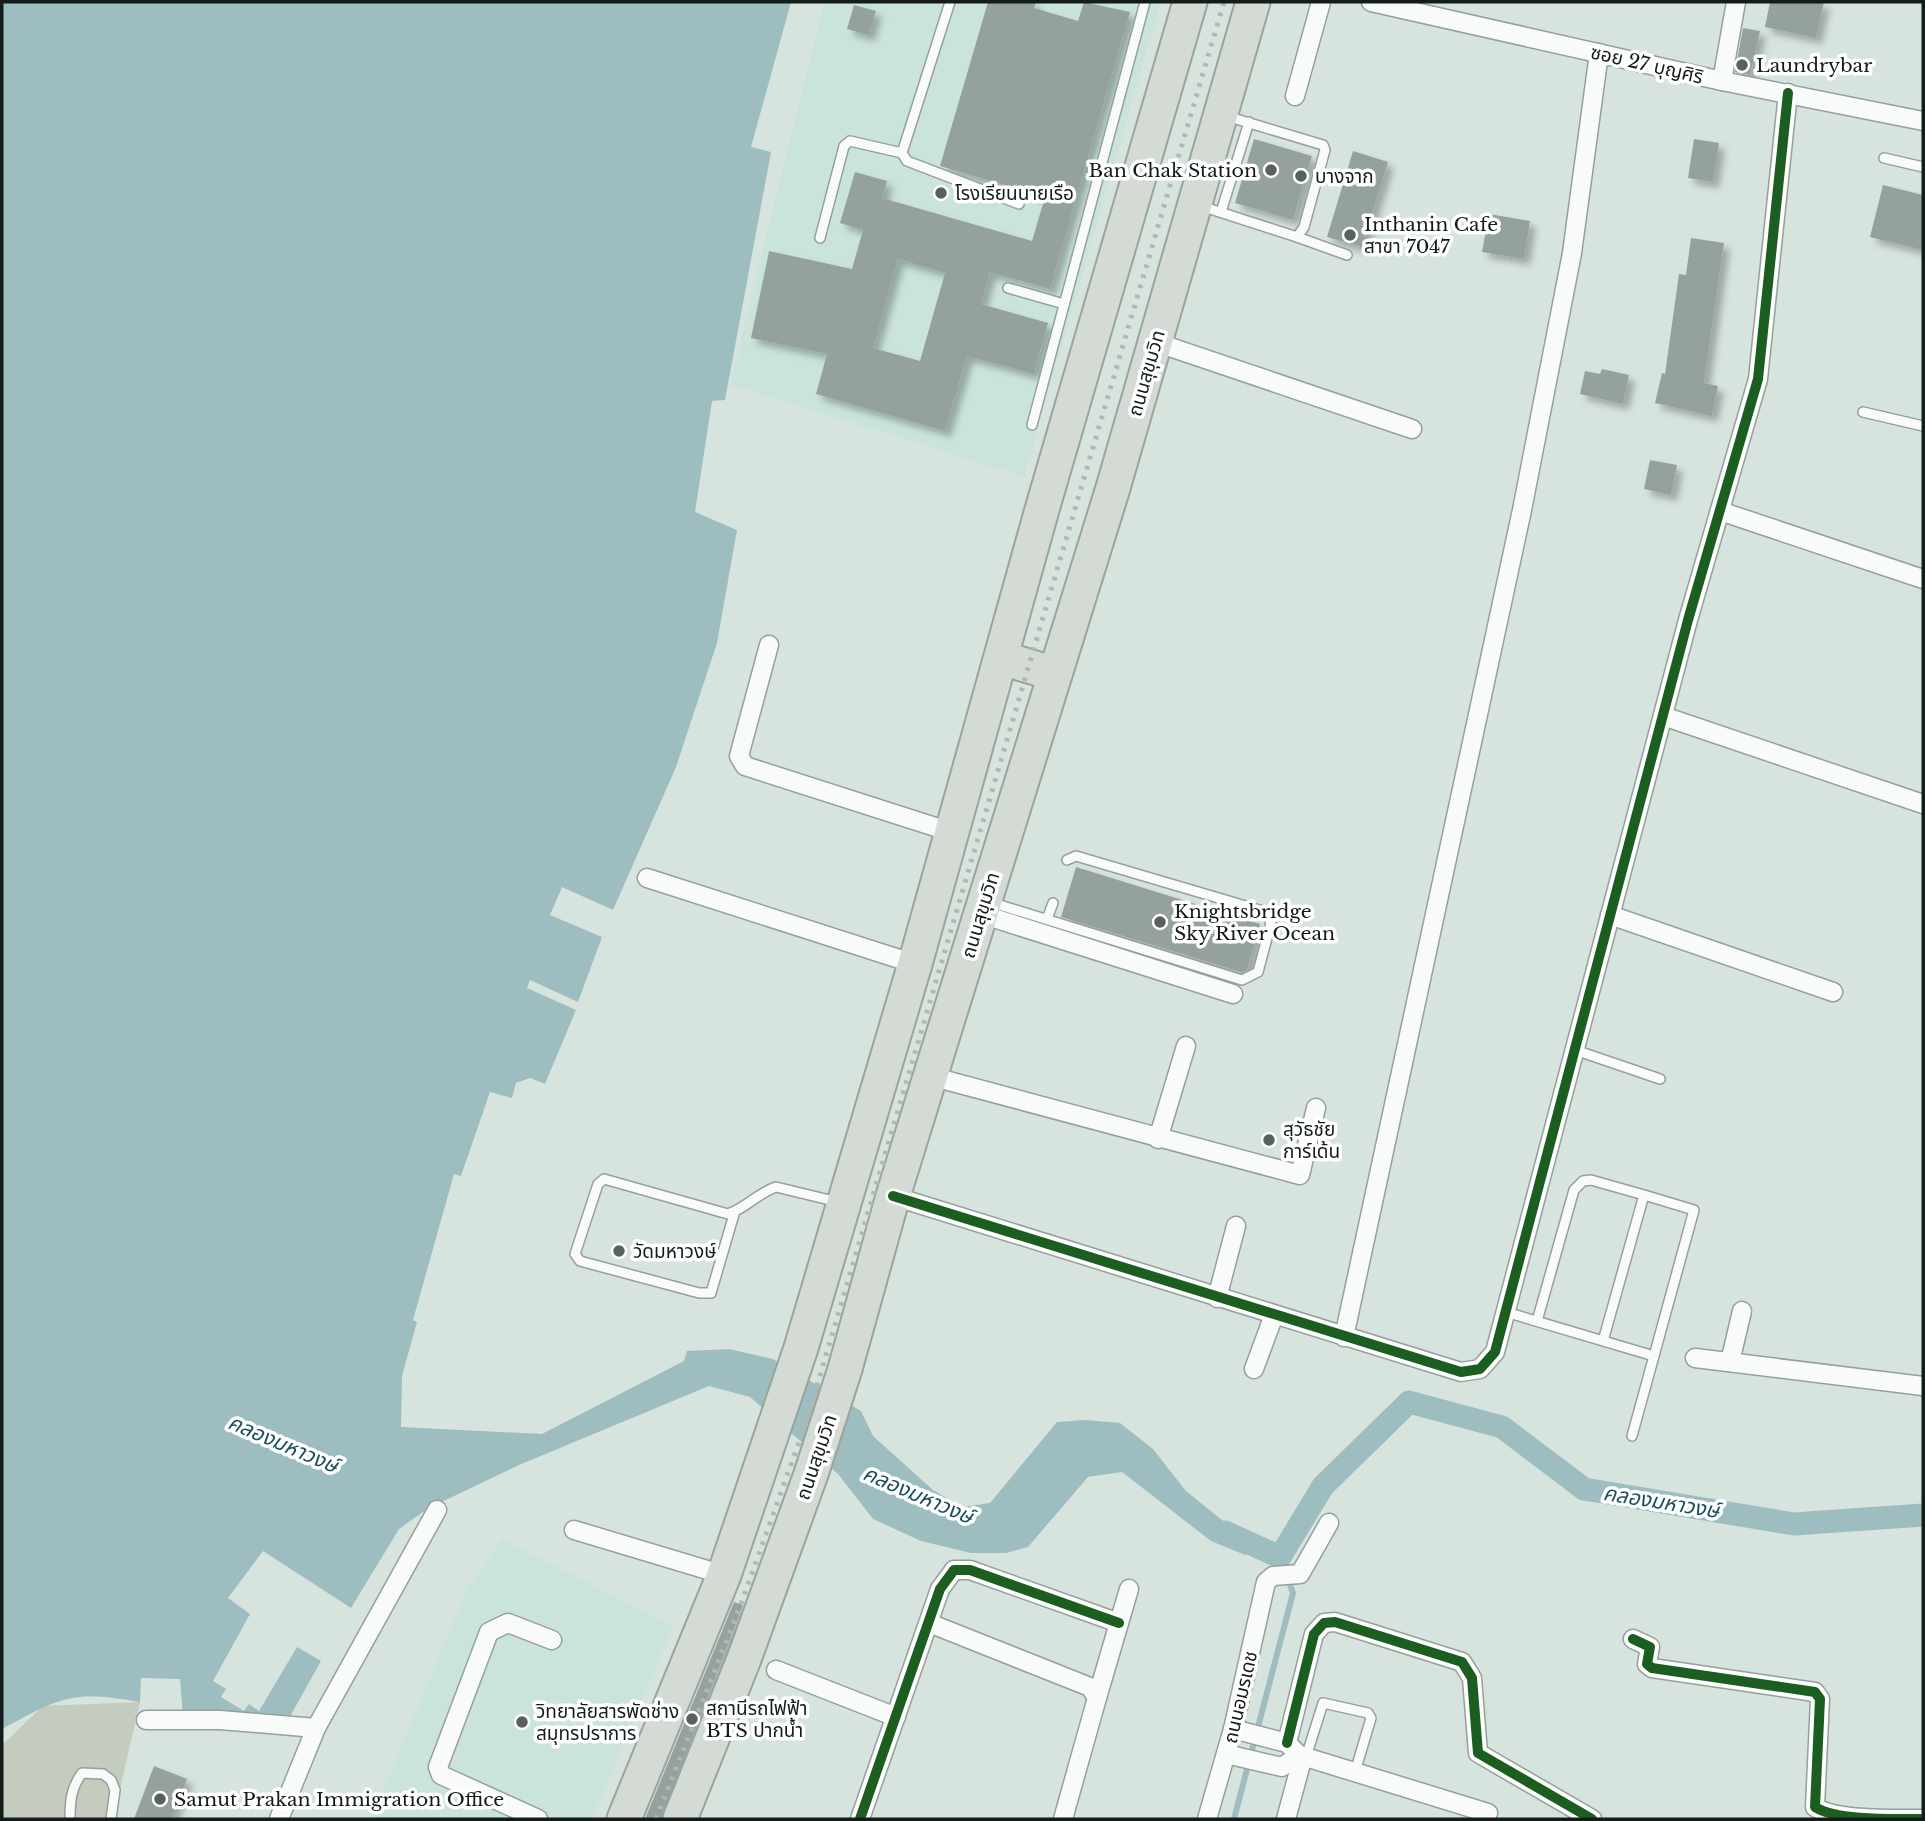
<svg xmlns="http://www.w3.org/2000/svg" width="1925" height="1821" viewBox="0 0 1925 1821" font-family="'Libre Baskerville','Noto Sans Thai',serif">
<defs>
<filter id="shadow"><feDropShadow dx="6" dy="6" stdDeviation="3.5" flood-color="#0004"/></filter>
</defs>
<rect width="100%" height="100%" fill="#d7e4de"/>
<g fill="#cbe4d9">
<polygon points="824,2 1161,2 1024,477 730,385"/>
<polygon points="502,1539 673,1626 592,1819 372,1818 466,1591"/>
</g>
<polygon fill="#c3ccbe" points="140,1702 113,1819 2,1819 2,1745 43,1706"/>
<path fill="#9ebdc1" d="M2,2h789l-40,145 20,5 -46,248 -13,1 -17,111 42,18 -20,113 -41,124 -63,143 -51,-23 -12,28 52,22 -24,65 -48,-22 -3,8 49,22 -31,74 -15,-6 -14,5 -4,15 -22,-6 -29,84 -7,-2 -41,146 4,2 -15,54 -1,51 141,7 142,-73 3,-10 42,-2 44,10 88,52 12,25 60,54 29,17 28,-4 67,-81 29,-2 34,3 33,26 33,42 68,55 -9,9 -34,-14 -89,-69 -34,5 -60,70 -22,6h-35l-50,-12 -48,-22 -35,-45 -88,-77 -41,-11 -190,79 -92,44 -28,20 -48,79 -88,-57 -35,47 22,16 -37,67 13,8 -5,8 23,14 5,-7 10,7 38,-64 24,14 -33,59 -105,-4 -3,-37 -39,-1 -1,24c-68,-12 -79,-5 -138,27z"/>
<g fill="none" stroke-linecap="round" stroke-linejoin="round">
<polyline stroke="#9ebdc1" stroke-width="6" points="1234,1819 1293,1593 1280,1557"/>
<polyline stroke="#9ebdc1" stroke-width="23" points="1225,1532 1280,1557 1323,1486 1409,1402 1502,1427 1584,1489 1794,1524 1923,1515"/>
</g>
<g fill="#94a19e" fill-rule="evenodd" filter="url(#shadow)">
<path d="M988,2h48l-2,6 44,13 6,-19 46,10 -80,277 -60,-17 -9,32 67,19 -14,51 -67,-18 -22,75 -129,-37 11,-40 -76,-16 18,-87 83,18 11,-39 -23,-7 15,-51 32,9 -5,17 150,43 13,-44 -105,-31zM898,259l47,14 -25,88 -47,-13z"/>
<polygon points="1770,2 1824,2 1816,38 1765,27"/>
<polygon points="854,5 876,11 869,35 847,29"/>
<polygon points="1743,28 1760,31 1750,75 1735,72"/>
<polygon points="1254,139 1312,156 1293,220 1235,203"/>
<polygon points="1694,139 1719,143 1713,182 1688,178"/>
<polygon points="1353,151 1388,162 1362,247 1327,237"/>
<polygon points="1883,185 1923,195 1923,250 1870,237"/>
<polygon points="1489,214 1530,221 1524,259 1482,252"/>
<polygon points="1691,238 1724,243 1704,383 1718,386 1712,416 1655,403 1662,373 1665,374 1679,274 1686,275"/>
<polygon points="1602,369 1629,375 1623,404 1580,394 1585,371 1600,374"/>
<polygon points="1650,460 1677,465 1671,495 1644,489"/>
<polygon points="1076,867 1260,924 1247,970 1241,972 1061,917"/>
<polygon points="734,1602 743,1605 661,1819 645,1819"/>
<polygon points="154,1766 187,1779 171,1819 134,1819"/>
</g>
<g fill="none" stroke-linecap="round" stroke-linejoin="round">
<defs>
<g id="lane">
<polyline points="950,2 902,153 907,161 1019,204"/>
<polyline points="1884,158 1923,167"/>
<polyline points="1201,206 1297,237 1304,227 1325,150 1323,145 1226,116"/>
<polyline points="1221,212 1249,122"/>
<polyline points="1297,237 1347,255"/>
<polyline points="820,238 844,146 850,141 902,153"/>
<polyline points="1008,288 1064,304"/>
<polyline points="1863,412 1923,426"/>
<polyline points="1032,425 1145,2"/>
<polyline points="990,902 1242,980 1258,972 1271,923 1266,912 1076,856 1067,860"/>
<polyline points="1047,919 1053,903"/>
<polyline points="1575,1050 1660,1079"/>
<path d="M735,1211l-24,82h-12l-119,-32 -5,-7 23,-70 6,-5 124,35c18,-6 30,-21 48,-27l62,15"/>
<path d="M1506,1312c49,15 98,29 148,44l40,-146 -50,-15 -41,146"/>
<polyline points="1537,1321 1574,1190 1583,1181 1591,1180 1644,1195"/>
<polyline points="1632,1436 1654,1356"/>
<polyline points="1306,1757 1323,1703 1368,1713 1371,1718 1355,1772"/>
<path d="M70,1819c0,-18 1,-31 12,-46l21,1 8,6 4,10 -4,29"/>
</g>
<g id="street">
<polyline points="1371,2 1722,81 1923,121"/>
<polyline points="1722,81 1736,2"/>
<polyline points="1295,96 1321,2"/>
<polyline points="1155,342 1412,429"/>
<polyline points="1720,511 1923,579"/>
<polyline points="769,645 739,756 745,766 951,832"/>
<polyline points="1663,716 1923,804"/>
<polyline points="647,878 915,964"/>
<polyline points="981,914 1233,994"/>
<polyline points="1610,915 1833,992"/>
<polyline points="930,1076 1300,1175 1316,1108"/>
<polyline points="1158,1139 1186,1046"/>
<polyline points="893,1196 1461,1372 1480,1369 1495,1352 1688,620 1758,379 1788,93"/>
<polyline points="1217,1298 1236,1226"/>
<polyline points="1344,1337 1522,510 1572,253 1599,53"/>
<polyline points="1695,1358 1923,1386"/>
<polyline points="1730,1362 1742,1311"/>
<polyline points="1254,1369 1274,1315"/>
<polyline points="574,1530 724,1575"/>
<polyline points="929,1623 1090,1687 1097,1698 1063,1819"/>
<path d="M1633,1639l17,8 -3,17 5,4 163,24 5,7 -5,108c21,14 79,12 108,12"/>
<polyline points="776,1670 896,1717"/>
<polyline points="1097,1698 1129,1589"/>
<polyline points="146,1720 220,1720 316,1728"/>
<polyline points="1287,1743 1314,1634 1324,1623 1335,1622 1462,1662 1472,1678 1478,1753 1592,1819"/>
<polyline points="1226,1754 1282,1767 1299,1755 1287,1743 1233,1729"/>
<polyline points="1299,1755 1488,1813"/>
<polyline points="279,1819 316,1728 437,1510"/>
<polyline points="538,1819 441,1775 438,1767 489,1632 508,1623 552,1640"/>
<polyline points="860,1819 940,1589 954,1570 970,1570 1119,1623"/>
<polyline points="1207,1819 1233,1729 1266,1582 1273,1576 1300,1574 1329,1523"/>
<polyline points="1286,1819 1303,1756"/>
</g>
<g id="highway">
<polyline points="1002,658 1055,674"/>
<polyline points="624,1819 724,1575 801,1348 915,964 1041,513 1190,2"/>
<polyline points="680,1819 744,1659 811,1474 845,1369 893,1196 1113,488 1253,2"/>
</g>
</defs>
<use href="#lane" stroke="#96a09b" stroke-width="12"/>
<use href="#street" stroke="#96a09b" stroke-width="21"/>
<use href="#highway" stroke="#99a59c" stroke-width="37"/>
<use href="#lane" stroke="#f9fbfa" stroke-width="9"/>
<use href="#street" stroke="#f9fbfa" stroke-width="18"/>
<use href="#highway" stroke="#d3dbd4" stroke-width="33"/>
<polyline stroke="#b2b6b4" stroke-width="5" stroke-dasharray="3.5 7" stroke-linecap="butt" points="656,1819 741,1604 807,1420 1224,2"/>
<defs>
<g id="cycleway">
<polyline points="893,1196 1461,1372 1480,1369 1495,1352 1688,620 1758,379 1788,93"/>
<path d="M1633,1639l17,8 -3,17 5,4 163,24 5,7 -5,108c21,14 79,12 108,12"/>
<polyline points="1287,1743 1314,1634 1324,1623 1335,1622 1462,1662 1472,1678 1478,1753 1592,1819"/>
<polyline points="860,1819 940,1589 954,1570 970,1570 1119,1623"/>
</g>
</defs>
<use href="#cycleway" stroke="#fff" stroke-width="15"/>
<use href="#cycleway" stroke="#1b5e20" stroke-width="10"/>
</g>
<g fill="#58625d" stroke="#fff" stroke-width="2.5">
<circle cx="1742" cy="65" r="7"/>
<circle cx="1271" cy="170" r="7"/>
<circle cx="1301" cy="176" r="7"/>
<circle cx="941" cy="193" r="7"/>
<circle cx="1350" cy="235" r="7"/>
<circle cx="1160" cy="922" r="7"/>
<circle cx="1269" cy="1140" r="7"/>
<circle cx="619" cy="1251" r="7"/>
<circle cx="692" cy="1719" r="7"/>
<circle cx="522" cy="1722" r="7"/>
<circle cx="160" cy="1799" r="7"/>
</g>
<g text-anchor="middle" stroke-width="7" stroke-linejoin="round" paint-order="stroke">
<g font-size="19" fill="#131c18" stroke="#fff">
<text transform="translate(1647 64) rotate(13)" y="7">ซอย 27 บุญศิริ</text>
<text transform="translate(1146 373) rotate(-74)" y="7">ถนนสุขุมวิท</text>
<text transform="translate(980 915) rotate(-73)" y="7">ถนนสุขุมวิท</text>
<text transform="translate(816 1457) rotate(-71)" y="7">ถนนสุขุมวิท</text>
<text transform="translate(1240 1697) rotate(-77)" y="7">ถนนอมรเดช</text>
</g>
<g font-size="19" fill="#131c18" stroke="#fff" text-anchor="start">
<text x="1756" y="72">Laundrybar</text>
<text x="1257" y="177" text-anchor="end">Ban Chak Station</text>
<text x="1315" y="183">บางจาก</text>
<text x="955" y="200">โรงเรียนนายเรือ</text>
<text x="1364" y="231">Inthanin Cafe<tspan x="1364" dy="22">สาขา 7047</tspan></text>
<text x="1174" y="918">Knightsbridge<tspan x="1174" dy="22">Sky River Ocean</tspan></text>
<text x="1283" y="1136">สุวัธชัย<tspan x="1283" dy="22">การ์เด้น</tspan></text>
<text x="633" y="1258">วัดมหาวงษ์</text>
<text x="706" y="1715">สถานีรถไฟฟ้า<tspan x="706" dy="22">BTS ปากน้ำ</tspan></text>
<text x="536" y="1718">วิทยาลัยสารพัดช่าง<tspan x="536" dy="22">สมุทรปราการ</tspan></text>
<text x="174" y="1806">Samut Prakan Immigration Office</text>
</g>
<g font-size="21" font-style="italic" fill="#1a505a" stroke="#fff">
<text transform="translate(283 1444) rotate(23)" y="7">คลองมหาวงษ์</text>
<text transform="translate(918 1495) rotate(23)" y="7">คลองมหาวงษ์</text>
<text transform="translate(1661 1502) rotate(9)" y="7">คลองมหาวงษ์</text>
</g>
</g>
<rect width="1925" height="1821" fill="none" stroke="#131c18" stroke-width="7"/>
</svg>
